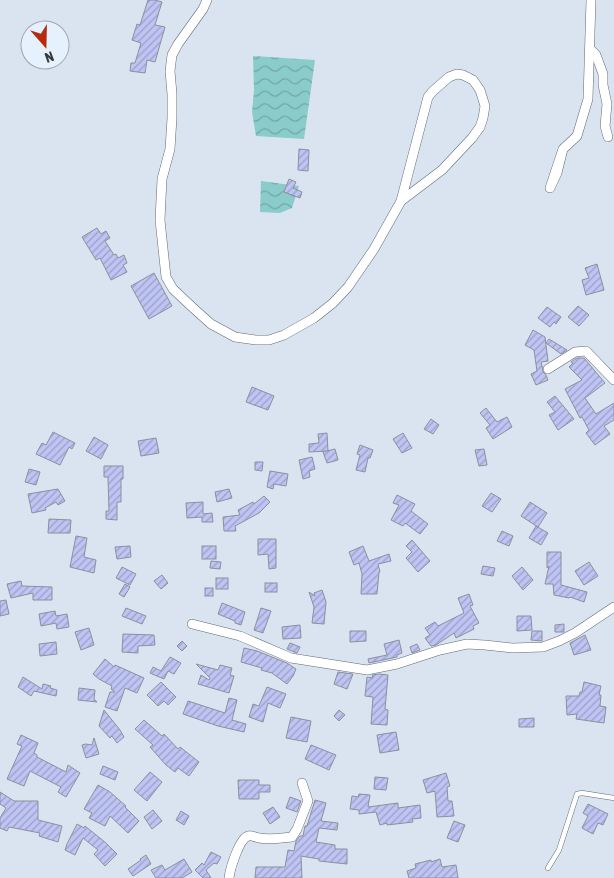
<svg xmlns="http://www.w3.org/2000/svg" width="614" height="878" viewBox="0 0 614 878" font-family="'Asap Condensed',sans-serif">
<defs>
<pattern id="water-waves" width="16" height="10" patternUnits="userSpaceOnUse" patternTransform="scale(1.25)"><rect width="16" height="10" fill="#8accca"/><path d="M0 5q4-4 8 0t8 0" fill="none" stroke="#72a7a5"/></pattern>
<pattern id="building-hatch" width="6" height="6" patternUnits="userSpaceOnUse" patternTransform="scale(1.25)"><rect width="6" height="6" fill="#bec4f3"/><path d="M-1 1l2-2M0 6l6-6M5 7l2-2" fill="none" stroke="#9ba0c6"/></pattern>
</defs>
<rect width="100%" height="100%" fill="#d9e4f0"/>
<g fill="url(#water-waves)">
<polygon points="253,56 315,60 304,139 256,136 252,112 254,90"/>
<polygon points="261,181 299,186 292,208 280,213 260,212"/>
</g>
<g fill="url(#building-hatch)" stroke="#8d8f9d">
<polygon points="148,0 155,0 162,2 155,25 165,27 155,62 147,60 145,73 130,71 131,63 135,63 141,43 132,40 137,24 140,25"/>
<polygon points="299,149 309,150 308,171 298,170"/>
<polygon points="289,179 296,182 293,188 302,192 300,198 284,192"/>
<polygon points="97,228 101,234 106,231 110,238 105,241 114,255 116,254 118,258 124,255 127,263 123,265 127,272 111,280 100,258 96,260 82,237"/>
<polygon points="597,264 604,290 586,295 582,280 589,278 585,268"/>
<polygon points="154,273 172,306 149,319 131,286"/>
<polygon points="578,306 589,315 579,326 568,317"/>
<polygon points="547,307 561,317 556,324 554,322 550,327 538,318"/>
<polygon points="533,330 545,337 548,361 541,362 542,366 543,372 546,375 548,380 536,385 531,374 537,371 534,350 525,345"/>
<polygon points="549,339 567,350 561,354 546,343"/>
<polygon points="577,358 584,358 605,383 585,398 596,414 614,403 614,420 604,426 610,434 595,445 586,433 589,430 582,417 580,418 565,389 582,380 569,367 573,363 571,362"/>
<polygon points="252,387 274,396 268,410 246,402"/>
<polygon points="555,396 574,419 558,430 549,415 555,412 547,402"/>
<polygon points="486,408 497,422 507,417 512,427 493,439 486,428 490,425 480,413"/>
<polygon points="431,419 439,425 433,434 424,429"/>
<polygon points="53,432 75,443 72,449 69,447 60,465 36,454 42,443 46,445"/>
<polygon points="327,433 328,451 309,452 309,444 319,443 318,434"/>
<polygon points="403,433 412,448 402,453 393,439"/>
<polygon points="94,437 108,445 101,459 86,451"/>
<polygon points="156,438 159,453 141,456 138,441"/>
<polygon points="360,445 373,450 370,458 368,458 365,472 356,470 360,455 357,454"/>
<polygon points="335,449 338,460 327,463 323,452"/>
<polygon points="484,449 487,465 479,466 475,450"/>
<polygon points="312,457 315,469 309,471 310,477 303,479 299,460"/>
<polygon points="255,462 263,462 262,471 255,470"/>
<polygon points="104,466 123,466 123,479 121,479 121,502 117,502 117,520 106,519 106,511 109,511 108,477 104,477"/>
<polygon points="29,469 40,472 36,485 25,482"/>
<polygon points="270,471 288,474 286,486 274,484 273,489 267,487"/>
<polygon points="58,489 65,501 58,505 56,502 45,508 46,510 32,513 28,494"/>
<polygon points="229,489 232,498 217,502 215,492"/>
<polygon points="491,493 501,499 492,512 482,506"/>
<polygon points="397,495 415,504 411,511 428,524 420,534 405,523 403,526 391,520 399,505 393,503"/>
<polygon points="264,496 270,502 259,513 235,526 236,531 224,531 223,517 240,515 238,510 253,502 254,504"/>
<polygon points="203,502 203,514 212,513 213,522 202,522 202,517 187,518 186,503"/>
<polygon points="530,502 547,513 538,527 521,516"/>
<polygon points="49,519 71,520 70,533 48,533"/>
<polygon points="536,526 548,533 541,545 529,538"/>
<polygon points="502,531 513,536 509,546 497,541"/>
<polygon points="76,536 87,538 84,557 96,560 94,573 70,567"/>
<polygon points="258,539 276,539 276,568 269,569 268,554 258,555"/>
<polygon points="412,540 430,561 418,572 406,558 412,552 406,546"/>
<polygon points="130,546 131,557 117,559 115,547"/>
<rect x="202" y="546" width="14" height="13"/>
<polygon points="363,546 369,561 389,554 391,561 378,564 380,572 379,572 377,594 361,594 362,574 359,563 354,565 349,552"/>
<polygon points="547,552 561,552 561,585 587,592 584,602 570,597 569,598 554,595 553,584 545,584 549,566 547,568"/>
<polygon points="211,561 221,562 220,569 210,568"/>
<polygon points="589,562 598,576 584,585 575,571"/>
<polygon points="483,566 495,568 493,576 481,574"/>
<polygon points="122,567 136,574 130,585 116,578"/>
<polygon points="522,567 533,580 523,590 512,576"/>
<polygon points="162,575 168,583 161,589 154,581"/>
<rect x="216" y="578" width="12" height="11"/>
<polygon points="21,581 22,586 52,587 52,600 33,600 33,593 11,598 7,584"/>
<rect x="265" y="583" width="12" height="9"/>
<polygon points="125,584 130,587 124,597 119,594"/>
<rect x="205" y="588" width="8" height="8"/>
<polygon points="322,590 326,602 324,624 312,623 314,607 309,592 315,596 314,593"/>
<polygon points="469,594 473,605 470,606 479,623 473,626 474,629 456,638 454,633 436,645 431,646 425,638 430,635 425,628 435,622 438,626 464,613 458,598"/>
<polygon points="6,600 9,614 0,616 0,601"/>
<polygon points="222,603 245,612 241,625 235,623 235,621 218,614"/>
<polygon points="126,608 146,616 142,624 122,616"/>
<polygon points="261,608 271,611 263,633 254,630"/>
<polygon points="55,611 56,616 67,614 69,627 57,629 56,623 41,626 39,614"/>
<polygon points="517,616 531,616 532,630 517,631"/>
<polygon points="564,624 564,632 555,632 555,625"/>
<polygon points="300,625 301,638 283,639 282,627"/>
<polygon points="89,628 94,645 81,650 75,632"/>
<polygon points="350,631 366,631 366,641 350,642"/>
<polygon points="532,631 542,631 542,641 531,640"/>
<polygon points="123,634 154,635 155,645 138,646 138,653 122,652"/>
<polygon points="585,635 591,650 574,655 570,643"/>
<polygon points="399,640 402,653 397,655 397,657 369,663 368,659 387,655 384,644"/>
<polygon points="182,641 187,646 182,651 177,646"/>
<polygon points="56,642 57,654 40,656 39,644"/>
<polygon points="290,643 300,647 297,653 287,649"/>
<polygon points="417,644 420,650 412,653 410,647"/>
<polygon points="244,648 257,651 287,663 296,669 293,676 287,684 272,673 261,670 262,668 241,662"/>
<polygon points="170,657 181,663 174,674 168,671 164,679 150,673 153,667 161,671"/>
<polygon points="105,659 114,667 115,665 144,678 137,693 125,688 117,711 105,707 110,692 115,692 111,689 112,686 99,679 93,674"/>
<polygon points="196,664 218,670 220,665 232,668 230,675 234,676 229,693 198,684 201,675 209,680 210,678"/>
<polygon points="338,672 353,674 347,689 334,684"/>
<polygon points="379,674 388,675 385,709 388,710 387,725 371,724 373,697 365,696 367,677 373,678 372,675"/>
<polygon points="23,677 42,689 43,684 51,686 50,688 57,690 56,696 34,691 31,696 18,687"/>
<polygon points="161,682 176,697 168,705 164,701 158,706 147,695"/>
<polygon points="584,682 601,686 599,695 601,695 600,706 606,707 604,723 576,719 577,714 567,715 566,696 579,696 580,692 582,692"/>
<polygon points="267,687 286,694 280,708 268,703 263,722 249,717 253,704 259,706"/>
<polygon points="79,688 95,690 94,699 97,702 78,700"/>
<polygon points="229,698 237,700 232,720 246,724 244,732 218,726 183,714 188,701 225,713"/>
<polygon points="104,710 120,730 124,737 117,743 112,736 110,738 99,726"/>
<polygon points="339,710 345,715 339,721 334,716"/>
<polygon points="291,717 311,721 307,742 286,738"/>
<polygon points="534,718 534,727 519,727 519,719"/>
<polygon points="144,720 162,736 164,734 178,749 180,747 199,762 189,776 178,768 175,772 166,765 150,747 153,745 135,729"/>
<polygon points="396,732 399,750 380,753 377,735"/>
<polygon points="21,735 38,743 34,753 37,755 37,757 66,772 68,765 80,773 66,797 58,792 61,787 30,771 24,786 7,779 22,746 17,744"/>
<polygon points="94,738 99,754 86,758 82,745 86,744 92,745"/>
<polygon points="311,745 336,755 329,770 305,759"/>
<polygon points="103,766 118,772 115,780 100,774"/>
<polygon points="150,772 162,782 147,801 134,790"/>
<polygon points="446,773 450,786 447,787 448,801 452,801 454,816 437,817 435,791 427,793 423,780"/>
<polygon points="375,777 388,778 386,790 374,789"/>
<polygon points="238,780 259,780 259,785 270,785 270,792 259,792 259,799 239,799"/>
<polygon points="98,785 110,792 126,806 125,807 139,821 128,833 110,816 105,826 89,818 92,813 84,809"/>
<polygon points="0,792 14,801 38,801 38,820 62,826 58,842 39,836 40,833 9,827 7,831 0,828 0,818 6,808 0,804"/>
<polygon points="359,794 370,795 368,807 398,803 398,808 420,805 421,818 412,819 413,822 387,825 387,823 380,825 376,812 359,814 359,810 350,809 352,796 358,797"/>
<polygon points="290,797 301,801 297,812 286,808"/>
<polygon points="315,800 326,803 321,821 338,823 337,830 319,828 316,842 335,845 335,849 347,849 347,864 319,861 319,859 301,856 302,878 255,878 256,867 285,867 288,850 294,851 296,841 300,836 303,836 305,826 307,826"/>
<polygon points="588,804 608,814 603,825 598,823 593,834 582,828 588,816 583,813"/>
<polygon points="273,807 280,817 270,824 263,813"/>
<polygon points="153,810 162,821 152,829 144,817"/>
<polygon points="181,811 189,816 184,825 176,820"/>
<polygon points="454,821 465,825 458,842 447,838"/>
<polygon points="77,824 84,828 85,826 106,843 117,854 105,866 94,854 98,850 83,838 75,855 65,850 67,844"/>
<polygon points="211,852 221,857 217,864 214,863 206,870 211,878 203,878 195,870 202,863 204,865"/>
<polygon points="146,855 151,864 133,876 128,869 141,860 140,859"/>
<polygon points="184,859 192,872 182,878 156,878 151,870 162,865 165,870"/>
<polygon points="440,859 442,867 456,865 458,878 409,878 407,871 416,868 415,864 431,860 431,862"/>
</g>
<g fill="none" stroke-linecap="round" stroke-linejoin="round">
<defs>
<polyline id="lane" points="548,868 559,850 577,794 582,793 614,798"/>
<g id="street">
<polyline points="207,0 203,9 178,44 172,55 170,71 172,94 172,118 170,149 162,179 160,220 166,277 173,289 191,306 211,324 235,337 256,340 269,340 284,335 314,318 333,303 348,287 374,249 401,201 428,97 433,91 449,77 457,74 463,75 473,80 480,90 485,106 483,118 480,127 472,138 442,170 401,201"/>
<polyline points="590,49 596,55 603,74 603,85 607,104 605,126 608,137"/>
<polyline points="563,149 557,173 550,188 563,149 577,136 588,99 591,0"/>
<polyline points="548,369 575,352 586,351 614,380"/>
<polyline points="192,624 240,636 291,658 367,670 397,664 440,650 467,644 485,645 512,648 543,647 559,641 575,633 614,607"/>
<path d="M229,878c1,-9 10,-39 19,-42 5,-1 8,2 12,2 9,2 22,0 32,-1l5,-8 11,-28 -6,-18"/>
</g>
</defs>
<use href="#lane" stroke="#606a75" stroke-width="5.5"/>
<use href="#street" stroke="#606a75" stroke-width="10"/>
<use href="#lane" stroke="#fff" stroke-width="4.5"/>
<use href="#street" stroke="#fff" stroke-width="9"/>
</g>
<g transform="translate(45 45) rotate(160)"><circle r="24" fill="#e6f1fe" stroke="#9fa7b1"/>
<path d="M0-4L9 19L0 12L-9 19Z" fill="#b62a0d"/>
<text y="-8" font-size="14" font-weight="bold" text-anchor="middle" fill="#35393e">N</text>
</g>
</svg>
